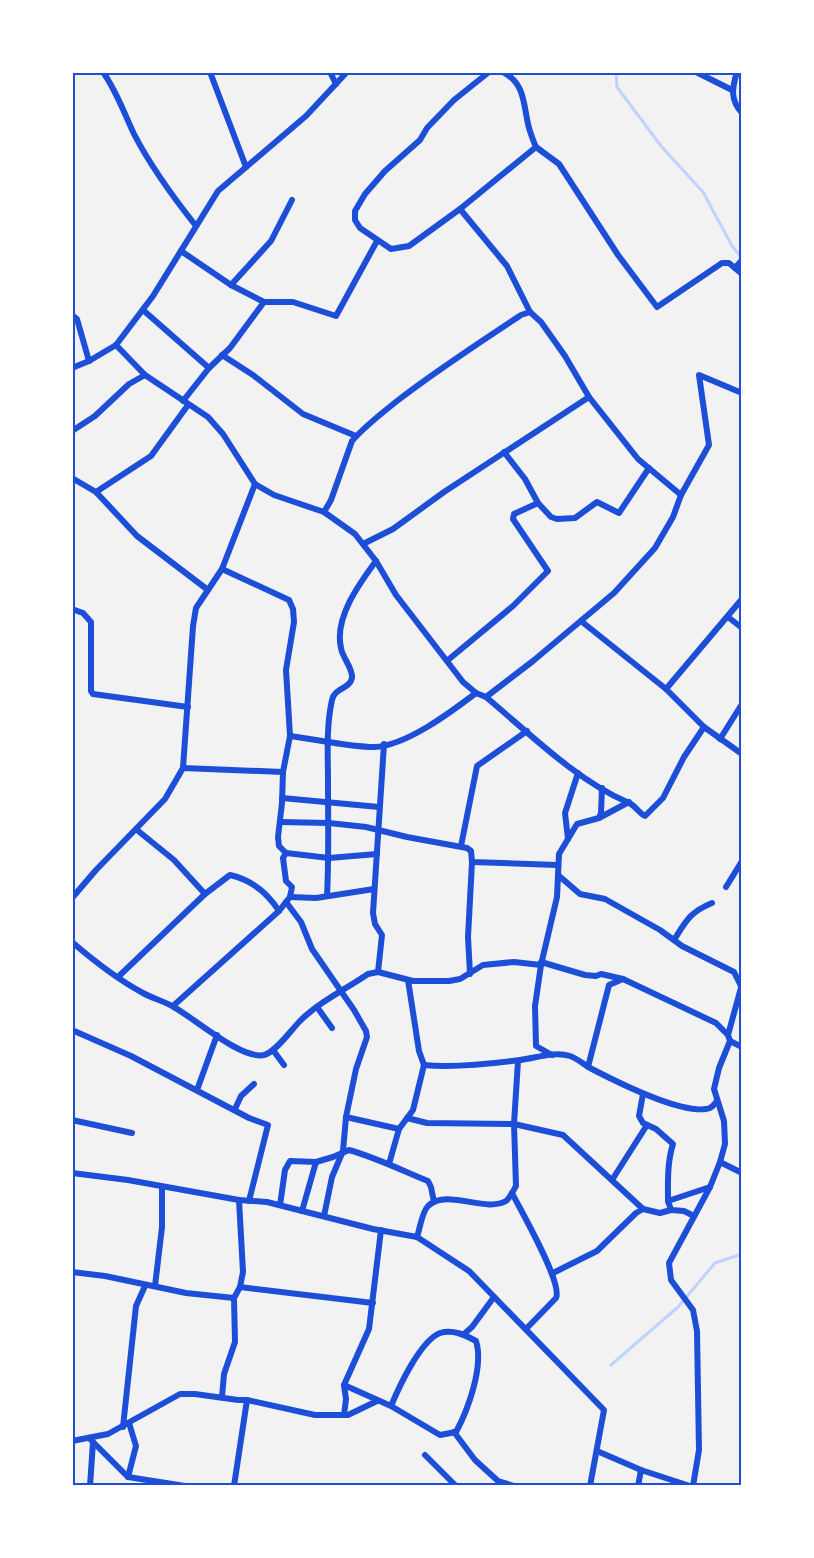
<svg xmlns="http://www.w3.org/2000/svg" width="814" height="1558" viewBox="0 0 814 1558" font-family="Cabin,sans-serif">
<rect width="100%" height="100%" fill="#f2f2f2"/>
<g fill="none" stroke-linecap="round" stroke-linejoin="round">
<g stroke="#bfd3fe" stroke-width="3">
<polyline points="616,72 617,87 661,146 703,192 732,246 742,258"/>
<polyline points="611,1365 678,1307 715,1263 742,1254"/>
</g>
<g stroke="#1d4ed8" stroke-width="6">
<path d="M103,72c14,20 21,41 31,62 17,33 39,63 62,92"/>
<polyline points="210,72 246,167"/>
<polyline points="330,72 336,84"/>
<path d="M489,72l-35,28 -27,28 -7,12 -35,31 -20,23 -10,17v9l5,8 31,21 18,-3 51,-37 76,-62c-3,-6 -5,-13 -7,-19 -6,-23 -3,-44 -26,-56"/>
<polyline points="696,72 732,90"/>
<path d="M737,72c-5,16 -7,28 5,41"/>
<polyline points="536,147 559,164 618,255 657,307 722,263 729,263 742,274"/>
<polyline points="460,209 507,266 530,312 541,322 565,356 589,397 638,459 681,495"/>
<polyline points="181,251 231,285 264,302 293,302 336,316 377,241"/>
<polyline points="735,268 742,260"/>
<polyline points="231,285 271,241 292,200"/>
<polyline points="143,310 209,368"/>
<polyline points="72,315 77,319 89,361"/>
<path d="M116,345l29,30 63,42 15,17 32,50 19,11 50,17 31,22 21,27 20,34 67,87 13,11 10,4c43,36 90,83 141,105 7,2 11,10 18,14l18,-18 21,-41 20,-30"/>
<polyline points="222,355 253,375 303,414 356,436"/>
<polyline points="72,368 89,361 116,345 153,296 218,191 306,116 347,72"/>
<polyline points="183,401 209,368 230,348 264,302"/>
<polyline points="72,431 95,416 129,384 145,375"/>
<polyline points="504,452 525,479 538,503 551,517 557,519 575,518 597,502 619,513 649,468"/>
<polyline points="72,478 96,492 137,536 208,590"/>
<polyline points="96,492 151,456 188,405"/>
<path d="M324,512l7,-12 21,-59c13,-15 29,-27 45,-40 40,-31 82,-58 124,-86l9,-3"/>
<polyline points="363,544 393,529 444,492 589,397"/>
<polyline points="72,609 83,613 91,622 91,691 93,694 188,707"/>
<polyline points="728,617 742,628"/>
<polyline points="581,621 666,689 704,727 742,754"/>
<polyline points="448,660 513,606 548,571 513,519 514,514 538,503"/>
<polyline points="666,689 742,599"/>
<polyline points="486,697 533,661 614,593 655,548 673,517 681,495 709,445 699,375 742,393"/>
<path d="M290,736c25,3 60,11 84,11 32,-1 77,-35 102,-54"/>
<polyline points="720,739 742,704"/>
<polyline points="183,768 283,772"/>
<polyline points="282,798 379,807"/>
<polyline points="599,818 601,813 602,788"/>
<polyline points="280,822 329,823 366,827 407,837 467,848 471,851 472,862 557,865"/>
<polyline points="137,830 174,860 205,894"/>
<polyline points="568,839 565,813 578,773"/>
<polyline points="461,846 477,766 527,731"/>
<polyline points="286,853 329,858 377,854"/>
<polyline points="558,875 580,894 605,899 660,930 682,946 734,972 741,986"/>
<polyline points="726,887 742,861"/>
<path d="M327,896c2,-38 1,-76 1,-114 0,-27 -2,-55 4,-82 2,-12 18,-11 20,-22 1,-10 -10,-21 -11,-30 -7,-30 18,-64 35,-87"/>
<polyline points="290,897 316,898 374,889"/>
<polyline points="72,898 96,870 165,799 183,768 193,626 196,608 222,569 255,484"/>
<polyline points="286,902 301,922 312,949 354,1010 366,1031 367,1037 356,1069 346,1117 343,1151 332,1177 324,1216"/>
<path d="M674,940c12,-19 16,-28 38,-37"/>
<path d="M72,942c22,19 45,37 71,51 9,5 20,8 29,13 21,11 69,54 92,49 12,-3 27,-25 36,-34 19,-19 46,-32 68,-47l10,-2 35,9h36l11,-2 23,-14 31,-3 27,3"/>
<polyline points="541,962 585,975 596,976 601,974 623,979 716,1023 728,1035"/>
<polyline points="378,972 382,935 375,924 373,913 384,744"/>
<polyline points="470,974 468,937 472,862"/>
<path d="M118,977l87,-83 25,-19c22,5 37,17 49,36"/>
<polyline points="173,1006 279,911 290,897 292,887 286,881 283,858 286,853 279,846 278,837 282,803 283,772 290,736 286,670 294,622 293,609 289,600 222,569"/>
<polyline points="317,1007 332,1028"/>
<polyline points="72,1030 131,1056 249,1118 268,1125 249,1201"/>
<polyline points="730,1041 742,1047"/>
<polyline points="273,1050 284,1065"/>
<polyline points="552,1055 536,1046 535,1006 541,965 557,897 559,854 577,824 599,818 629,802"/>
<path d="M424,1065c30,3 66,-1 96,-5 16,-2 35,-9 50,-4 8,3 13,8 20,12 25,13 89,45 116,41 5,0 8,-4 11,-8"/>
<polyline points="588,1067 609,985 623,979"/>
<polyline points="197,1090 217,1035"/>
<path d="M643,1094l-4,22 4,7 13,6 17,15c-6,19 -5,38 -5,57"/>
<polyline points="235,1109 241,1096 254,1084"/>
<polyline points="346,1117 399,1129"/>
<polyline points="407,1118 427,1123 514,1124 563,1135 643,1209 660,1213 671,1210 668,1201 710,1187"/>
<polyline points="72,1120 132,1133"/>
<polyline points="720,1162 742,1173"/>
<polyline points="389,1164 399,1129 413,1110 424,1065 419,1051 408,980"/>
<polyline points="72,1173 128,1180 239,1200 267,1202 373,1229 417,1237 469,1271 604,1410 590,1486"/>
<polyline points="612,1180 647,1125"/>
<path d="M512,1193c9,18 51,90 44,105l-30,31"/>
<path d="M280,1205l5,-35 5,-9 26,1 17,-5 16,-7c28,8 52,20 79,31l3,6 3,15"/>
<polyline points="671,1210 684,1211 694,1216"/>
<polyline points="302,1211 316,1162"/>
<path d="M417,1237c3,-9 5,-25 11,-31 19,-18 57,7 78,-5 4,-3 7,-10 10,-15l-2,-62 4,-63"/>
<polyline points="72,1272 105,1276 186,1293 234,1298"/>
<polyline points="553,1273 597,1251 636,1213 643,1209"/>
<polyline points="155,1286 162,1227 162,1187"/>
<polyline points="240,1287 373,1303"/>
<polyline points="464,1334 472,1327 494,1297"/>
<path d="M344,1385l47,21 49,29 16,-3c12,-22 28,-66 20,-91 -11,-6 -23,-12 -36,-8 -20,8 -41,54 -49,73"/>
<polyline points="222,1397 224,1374 235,1342 234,1298 240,1287 243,1272 239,1200"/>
<polyline points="344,1415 346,1399 344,1385 369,1329 381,1230"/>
<polyline points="123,1427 136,1306 145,1286"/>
<polyline points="454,1432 475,1460 498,1481 514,1486"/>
<polyline points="89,1438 128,1477 185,1486"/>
<polyline points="72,1441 108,1434 180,1394 195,1394 238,1400 247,1400 315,1415 348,1415 377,1401"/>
<polyline points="597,1451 641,1470 690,1486"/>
<polyline points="425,1455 456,1486"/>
<polyline points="128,1477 136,1446 129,1423"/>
<polyline points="90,1486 93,1442"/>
<polyline points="234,1486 247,1400"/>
<polyline points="638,1486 641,1470"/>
<polyline points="693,1486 699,1450 697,1331 693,1310 671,1280 669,1263 710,1187 720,1162 725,1144 724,1121 714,1089 719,1068 730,1041 728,1035 742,984"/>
</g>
</g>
<rect width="814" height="1558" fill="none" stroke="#ffffff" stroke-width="147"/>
<rect x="74" y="74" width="666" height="1410" fill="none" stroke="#1d4ed8" stroke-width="2"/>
</svg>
